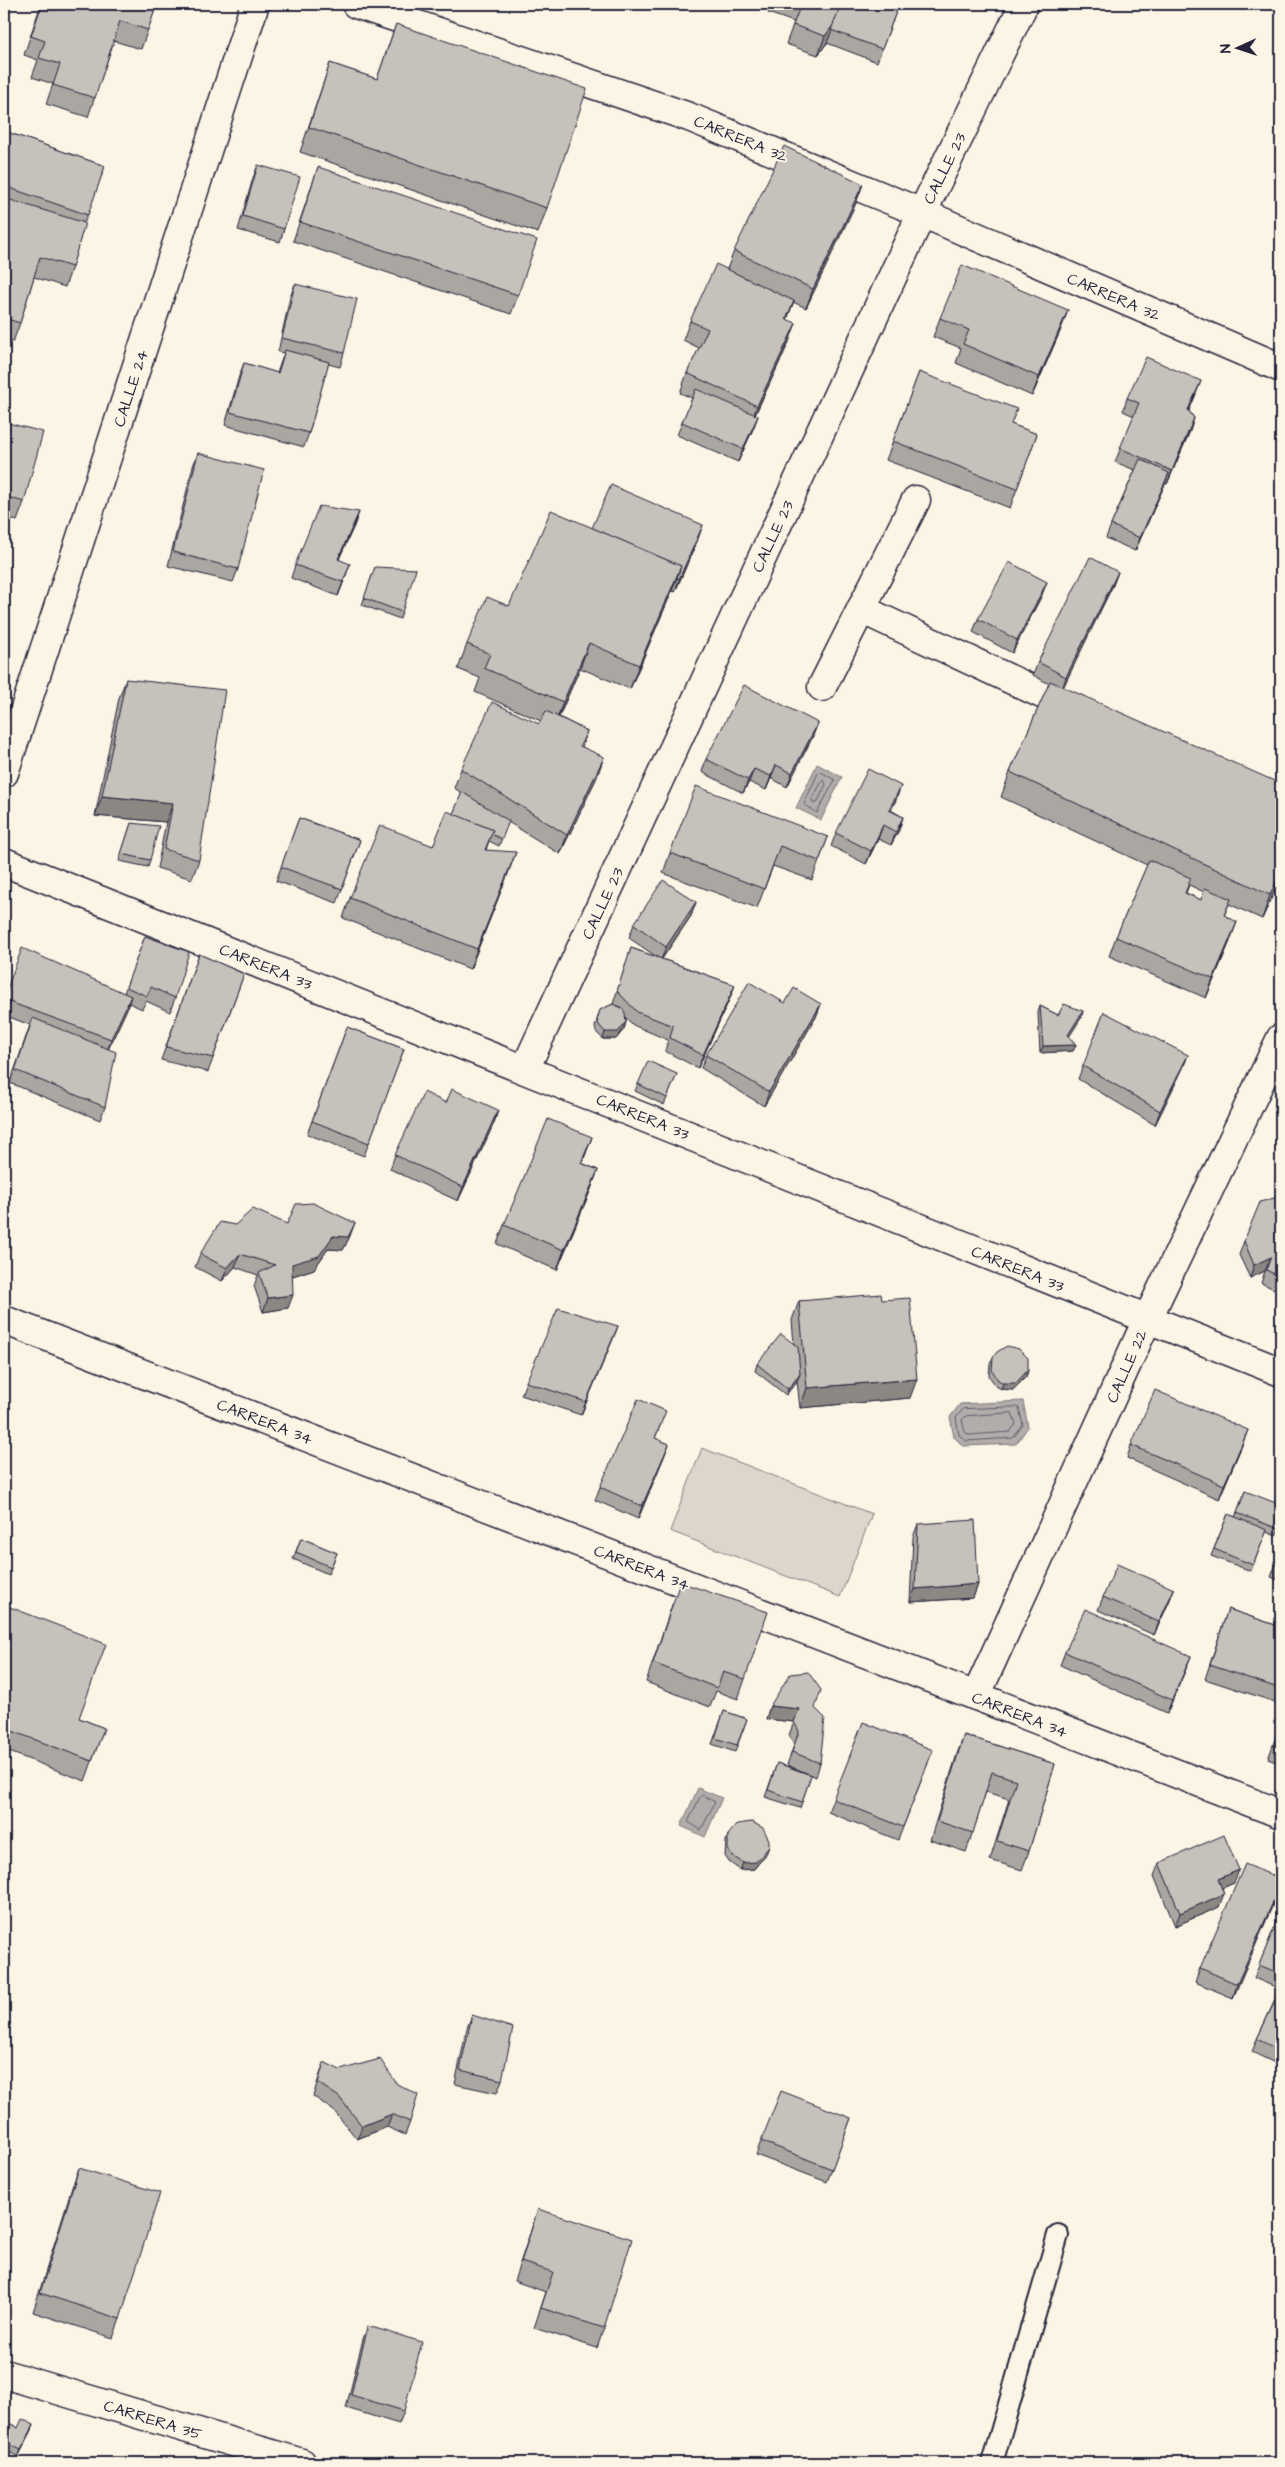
<svg xmlns="http://www.w3.org/2000/svg" width="1285" height="2467" viewBox="0 0 1285 2467" font-family="'Architects Daughter',sans-serif">
<rect width="100%" height="100%" fill="#fcf5e5"/>
<filter id="ink" filterUnits="userSpaceOnUse"><feTurbulence type="fractalNoise" baseFrequency=".02" numOctaves="2"/><feDisplacementMap in="SourceGraphic" scale="10" xChannelSelector="R" yChannelSelector="G"/><feConvolveMatrix kernelMatrix="1 2 1 2 8 2 1 2 1" color-interpolation-filters="sRGB"/></filter>
<g filter="url(#ink)">
<polygon fill="#dcd6cc" stroke="#7f7c84" points="702,1448 872,1514 840,1597 670,1531"/>
<g fill="#b2adab" stroke="#78757e">
<polygon points="817,764 842,777 821,820 796,808"/>
<polygon points="1023,1401 1028,1427 1016,1444 963,1446 954,1437 950,1417 960,1404"/>
<polygon points="698,1788 722,1798 705,1837 681,1826"/>
</g>
<g fill="none" stroke-linecap="round" stroke-linejoin="round">
<g stroke="#5c5a68" stroke-width="1">
<polygon points="821,772 835,780 817,813 804,804 818,773"/>
<polygon points="823,780 826,784 817,803 814,804 812,801"/>
<polygon points="1017,1407 1019,1408 1023,1425 1013,1438 966,1441 959,1435 956,1418 963,1409"/>
<polygon points="1012,1413 1016,1424 1010,1432 969,1435 965,1432 962,1420 966,1416"/>
<polygon points="703,1795 715,1802 701,1830 688,1822 700,1797"/>
</g>
<defs>
<polyline id="lane" points="992,2463 1058,2235"/>
<g id="street">
<polyline points="861,609 1078,711"/>
<polyline points="822,687 916,500"/>
<polyline points="4,773 255,4"/>
<polyline points="4,862 1281,1372"/>
<polyline points="525,1069 922,213 1024,4"/>
<polyline points="4,1320 1281,1814"/>
<polyline points="976,1696 1147,1320 1281,1038"/>
<polyline points="4,2374 302,2463"/>
</g>
<polyline id="secondary" points="356,4 689,117 922,213 1281,368"/>
</defs>
<use href="#lane" stroke="#22223b" stroke-width="24"/>
<use href="#street" stroke="#22223b" stroke-width="31"/>
<use href="#secondary" stroke="#22223b" stroke-width="31"/>
<use href="#lane" stroke="#fcf5e5" stroke-width="20"/>
<use href="#street" stroke="#fcf5e5" stroke-width="28"/>
<use href="#secondary" stroke="#fcf5e5" stroke-width="28"/>
</g>
<g fill="#aaa6a1" stroke="#22223b" fill-rule="evenodd">
<polygon points="41,4 157,4 141,49 114,41 88,117 46,104 53,84 32,77 38,60 24,55"/>
<polygon points="771,4 899,4 877,62 827,43 818,55 786,44 794,22 768,13"/>
<polygon points="396,24 547,208 538,233 300,152 330,63 377,79"/>
<polygon points="4,131 105,166 84,224 72,267 65,287 34,277 20,323 13,342 4,339"/>
<polygon points="258,165 284,229 280,242 238,230 253,178"/>
<polygon points="318,167 518,295 511,314 293,241"/>
<polygon points="863,184 856,203 806,308 793,302 787,319 789,342 755,415 758,416 753,429 738,462 677,435 692,398 680,393 687,373 699,348 683,340 690,321 727,269 734,251"/>
<polygon points="295,284 344,353 340,367 328,364 309,433 304,447 225,425 239,376 244,363 277,373 284,353 278,352 290,297"/>
<polygon points="1068,310 1061,329 1032,396 956,363 961,348 933,337 940,318"/>
<polygon points="919,372 1011,424 1037,434 1010,508 886,460"/>
<polygon points="1196,394 1189,411 1194,418 1190,431 1167,484 1165,484 1135,551 1106,538 1111,525 1135,470 1115,462 1134,416 1123,411 1127,398"/>
<polygon points="4,422 24,502 17,521 4,517"/>
<polygon points="198,453 238,569 233,582 168,566 193,466"/>
<polygon points="359,512 354,526 339,559 345,578 338,596 291,578 295,565"/>
<polygon points="592,528 698,539 675,592 672,591 630,689 580,668 559,717 587,731 582,747 597,777 560,854 508,822 499,846 489,841 486,850 509,871 470,969 343,918 350,898 433,846 453,814 462,793 454,788 461,769 539,724 541,721 475,692 480,678 458,669 467,644 509,606"/>
<polygon points="375,567 402,612 400,619 362,605"/>
<path d="M1118,572l-5,13 -50,102 218,190 -19,42 -33,-15 -5,12 6,25 -24,57 -97,-42 7,-19 31,-72 -146,-68 9,-25 39,-88 -16,-9 5,-13zM1189,885l15,7 -3,8 -15,-7z"/>
<polygon points="1042,595 1012,653 973,632 978,619"/>
<polygon points="126,679 199,860 192,879 157,868 166,822 95,816 119,698"/>
<polygon points="813,736 787,787 771,778 766,790 749,782 743,793 702,772 706,759"/>
<polygon points="896,800 891,810 903,817 899,830 891,845 878,839 866,864 831,846 836,833"/>
<polygon points="299,818 360,840 337,903 276,881"/>
<polygon points="131,823 150,860 148,867 119,861"/>
<polygon points="828,837 812,880 773,866 757,908 663,873 670,853"/>
<polygon points="696,902 691,916 662,959 735,985 730,998 698,1068 665,1051 668,1040 633,1025 626,1018 626,1022 624,1029 616,1039 603,1039 596,1032 595,1027 600,1010 613,1004 631,948 657,957 629,938 634,924"/>
<polygon points="145,936 175,998 170,1012 146,1001 142,1009 129,1003 108,1049 105,1107 100,1120 10,1083 30,1025 4,1015 4,997 124,993"/>
<polygon points="199,954 244,974 208,1072 161,1060"/>
<polygon points="821,1004 816,1017 764,1106 701,1068 706,1055"/>
<polygon points="1040,1006 1058,1015 1083,1011 1081,1018 1069,1036 1076,1045 1073,1051 1040,1053 1038,1013"/>
<polygon points="347,1027 404,1049 364,1156 307,1134"/>
<polygon points="1188,1055 1183,1068 1155,1125 1078,1079 1083,1066"/>
<polygon points="677,1074 664,1105 635,1091 638,1084"/>
<polygon points="446,1103 498,1110 494,1123 458,1201 390,1169 395,1155"/>
<polygon points="592,1137 582,1163 598,1170 591,1189 557,1270 497,1244 504,1225"/>
<polygon points="1281,1177 1281,1194 1276,1192"/>
<polygon points="1281,1196 1281,1292 1261,1283 1265,1271 1250,1278 1239,1255 1244,1241"/>
<polygon points="287,1224 350,1236 343,1250 328,1249 314,1269 292,1276 288,1308 263,1312 254,1286 258,1275 235,1267 222,1281 195,1267 200,1254 235,1225"/>
<polygon points="882,1300 910,1398 800,1408 797,1381 786,1395 755,1371 757,1364 794,1345 792,1320 799,1301"/>
<polygon points="618,1326 581,1415 521,1395 526,1382"/>
<polygon points="993,1357 1028,1370 1026,1377 1013,1390 1001,1389 996,1386 989,1376 990,1364"/>
<polygon points="661,1424 655,1438 669,1444 638,1519 595,1500 600,1487"/>
<polygon points="1243,1443 1219,1499 1127,1458 1131,1445"/>
<polygon points="1245,1491 1281,1523 1276,1536 1266,1532 1251,1571 1211,1556 1228,1514 1235,1517"/>
<polygon points="918,1524 978,1584 973,1598 910,1602 913,1537"/>
<polygon points="301,1538 337,1553 328,1574 293,1559"/>
<polygon points="1281,1551 1281,1581 1271,1577"/>
<polygon points="1174,1589 1169,1602 1154,1635 1098,1610 1103,1597"/>
<polygon points="673,1602 745,1679 738,1699 716,1691 710,1707 646,1682"/>
<polygon points="1228,1609 1281,1627 1281,1704 1205,1679"/>
<polygon points="4,1624 79,1718 104,1728 85,1781 4,1750"/>
<polygon points="1065,1652 1191,1656 1167,1713 1060,1665"/>
<polygon points="770,1706 815,1708 820,1763 816,1777 811,1775 800,1808 765,1797 777,1763 809,1774 787,1765 794,1745 789,1735 794,1722 766,1719"/>
<polygon points="724,1711 747,1719 735,1752 712,1744"/>
<polygon points="1281,1723 1281,1764 1268,1759"/>
<polygon points="964,1735 1055,1764 1029,1851 1022,1870 990,1860 1009,1799 986,1792 966,1852 930,1840 957,1754"/>
<polygon points="928,1763 898,1840 828,1812 833,1799"/>
<polygon points="728,1835 766,1854 754,1869 740,1870 729,1862 725,1856 726,1841"/>
<polygon points="1159,1863 1234,1883 1222,1888 1219,1907 1175,1926 1154,1876"/>
<polygon points="1281,1884 1233,1998 1195,1982 1200,1968"/>
<polygon points="1281,1911 1281,2066 1252,2052 1257,2039 1280,1989 1254,1978"/>
<polygon points="472,2015 502,2080 497,2093 455,2084 467,2028"/>
<polygon points="324,2062 410,2122 405,2135 387,2127 357,2139 334,2111 313,2096"/>
<polygon points="851,2118 827,2182 756,2155 761,2141"/>
<polygon points="79,2168 120,2319 113,2338 33,2312 72,2187"/>
<polygon points="538,2209 604,2328 597,2348 534,2328 546,2292 514,2281"/>
<polygon points="368,2326 404,2411 399,2424 346,2408 363,2339"/>
<polygon points="4,2420 18,2428 34,2425 31,2432 18,2457 4,2449"/>
</g>
<g fill="#8b8783" stroke="#22223b">
<polygon points="842,4 827,43 818,55 825,36"/>
<polygon points="863,184 856,203 806,308 813,289"/>
<polygon points="794,301 787,320 786,319"/>
<polygon points="1068,310 1061,329 1032,396 1039,377"/>
<polygon points="796,323 789,342 750,425 757,406"/>
<polygon points="1201,381 1196,394 1183,423 1188,410"/>
<polygon points="758,416 753,429 738,462 743,449"/>
<polygon points="1194,418 1190,431 1167,484 1172,471"/>
<polygon points="1169,473 1164,486 1135,551 1140,538"/>
<polygon points="359,512 354,526 333,572 338,559"/>
<polygon points="703,525 698,539 675,592 679,579"/>
<polygon points="350,564 345,578 338,596 343,582"/>
<polygon points="681,566 672,591 630,689 639,665"/>
<polygon points="1118,572 1113,585 1062,690 1066,677"/>
<polygon points="1047,582 1042,595 1012,653 1017,640"/>
<polygon points="589,643 580,668 554,727 563,702"/>
<polygon points="818,723 813,736 787,787 792,773"/>
<polygon points="604,757 597,777 560,854 567,835"/>
<polygon points="776,765 771,778 766,790 771,776"/>
<polygon points="754,769 749,782 743,793 748,780"/>
<polygon points="901,786 896,800 884,823 889,810"/>
<polygon points="102,796 173,803 166,822 95,816"/>
<polygon points="903,817 899,830 891,845 896,832"/>
<polygon points="883,825 878,839 866,864 871,851"/>
<polygon points="516,852 509,871 470,969 477,949"/>
<polygon points="1281,872 1281,877 1262,919 1270,895"/>
<polygon points="696,902 691,916 661,960 666,947"/>
<polygon points="1237,922 1230,941 1206,998 1213,979"/>
<polygon points="735,985 730,998 698,1068 703,1055"/>
<polygon points="131,996 127,1009 107,1052 111,1039"/>
<polygon points="821,1004 816,1017 764,1106 769,1092"/>
<polygon points="1083,1011 1081,1018 1066,1042 1068,1035"/>
<polygon points="626,1022 624,1029 616,1039 603,1039 605,1032"/>
<polygon points="1076,1045 1073,1051 1040,1053 1043,1046"/>
<polygon points="1188,1055 1183,1068 1155,1125 1160,1111"/>
<polygon points="498,1110 494,1123 458,1201 463,1187"/>
<polygon points="592,1137 585,1156 574,1182 581,1163"/>
<polygon points="598,1170 591,1189 557,1270 564,1250"/>
<polygon points="355,1223 350,1236 343,1250 328,1249 314,1269 287,1278 292,1264"/>
<polygon points="240,1254 235,1267 222,1281 227,1268"/>
<polygon points="1271,1257 1265,1271 1250,1278 1254,1265"/>
<polygon points="293,1295 288,1308 263,1312 268,1298"/>
<polygon points="618,1326 613,1339 581,1415 586,1402"/>
<polygon points="1028,1370 1026,1377 1013,1390 1001,1389 1003,1383"/>
<polygon points="800,1374 797,1381 786,1395 788,1389"/>
<polygon points="917,1379 910,1398 800,1408 807,1388"/>
<polygon points="1248,1430 1243,1443 1219,1499 1224,1485"/>
<polygon points="669,1444 664,1457 638,1519 642,1506"/>
<polygon points="978,1584 973,1598 910,1602 915,1589"/>
<polygon points="1174,1589 1169,1602 1154,1635 1159,1622"/>
<polygon points="1191,1656 1186,1669 1167,1713 1172,1700"/>
<polygon points="770,1706 799,1709 794,1722 766,1719"/>
<polygon points="769,1847 766,1854 754,1869 740,1870 743,1863"/>
<polygon points="1239,1870 1234,1883 1213,1892 1218,1879"/>
<polygon points="1281,1884 1278,1893 1233,1998 1237,1984"/>
<polygon points="1224,1894 1219,1907 1175,1926 1180,1913"/>
<polygon points="392,2114 387,2127 357,2139 362,2126"/>
<polygon points="34,2425 31,2432 18,2457 21,2450"/>
</g>
<g fill="#c6c1bb" stroke="#22223b">
<polygon points="42,4 157,4 148,30 120,21 95,98 53,85 60,64 39,58 45,41 31,36"/>
<polygon points="801,4 841,4 834,24 825,36 793,25"/>
<polygon points="841,4 899,4 882,49 831,30"/>
<polygon points="396,24 587,89 547,208 309,127 330,63 377,79"/>
<polygon points="4,131 105,166 88,215 4,186"/>
<polygon points="784,146 863,184 813,289 734,251"/>
<polygon points="258,165 300,177 284,229 243,216"/>
<polygon points="318,167 537,240 518,295 300,222"/>
<polygon points="4,198 85,223 72,267 40,257 20,323 4,318"/>
<polygon points="716,264 794,301 786,319 796,323 757,406 687,373 708,329 690,321"/>
<polygon points="962,265 1068,310 1039,377 963,344 969,330 940,318"/>
<polygon points="295,284 357,299 344,353 282,338"/>
<polygon points="285,350 329,362 309,433 230,412 244,363 278,373"/>
<polygon points="1146,357 1201,381 1188,410 1194,418 1172,471 1120,448 1139,403 1127,398"/>
<polygon points="919,372 1017,409 1011,424 1037,434 1017,489 893,441"/>
<polygon points="696,389 758,416 743,449 682,422"/>
<polygon points="4,422 43,432 24,502 4,496"/>
<polygon points="198,453 264,470 238,569 173,552"/>
<polygon points="1140,459 1169,473 1140,538 1111,525"/>
<polygon points="611,485 703,525 679,579 677,578 681,566 592,528"/>
<polygon points="319,506 359,512 338,559 350,564 343,582 295,565"/>
<polygon points="551,510 681,566 639,665 589,643 563,702 484,668 490,654 467,644 487,597 509,606"/>
<polygon points="1090,557 1118,572 1066,677 1038,662"/>
<polygon points="1009,562 1047,582 1017,640 978,619"/>
<polygon points="375,567 416,569 402,612 364,598"/>
<polygon points="126,679 225,690 199,860 164,849 173,803 102,796"/>
<polygon points="1050,681 1281,784 1281,872 1270,895 1010,772"/>
<polygon points="744,685 818,723 792,773 776,765 771,776 754,769 748,780 706,759"/>
<polygon points="492,702 539,724 546,711 587,731 580,746 604,757 567,835 461,769"/>
<polygon points="868,769 901,786 889,810 903,817 896,832 883,825 871,851 836,833"/>
<polygon points="696,786 828,837 819,861 780,846 764,889 670,853"/>
<polygon points="462,792 509,821 502,839 491,834 493,830 453,814"/>
<polygon points="447,811 493,830 485,850 516,852 477,949 350,898 380,825 433,846"/>
<polygon points="299,818 360,840 342,889 281,867"/>
<polygon points="131,823 159,826 150,860 121,854"/>
<polygon points="1149,860 1191,878 1185,893 1201,900 1205,888 1231,899 1224,915 1237,922 1213,979 1116,937"/>
<polygon points="663,880 696,902 666,947 634,924"/>
<polygon points="145,936 189,952 175,998 151,987 147,996 126,987"/>
<polygon points="22,948 131,996 111,1039 4,1000 4,997"/>
<polygon points="631,948 735,985 703,1055 670,1038 673,1026 637,1012 617,991"/>
<polygon points="199,954 244,974 213,1058 166,1047"/>
<polygon points="749,982 785,1003 794,988 821,1004 769,1092 706,1055"/>
<polygon points="613,1004 622,1008 625,1013 626,1022 618,1032 605,1032 599,1025 597,1020 600,1010"/>
<polygon points="1064,1004 1083,1011 1068,1035 1076,1045 1043,1046 1040,1006 1058,1015"/>
<polygon points="1104,1012 1188,1055 1160,1111 1083,1066"/>
<polygon points="33,1018 116,1052 105,1107 15,1070"/>
<polygon points="347,1027 404,1049 369,1143 312,1121"/>
<polygon points="648,1061 677,1074 667,1098 638,1084"/>
<polygon points="452,1089 498,1110 463,1187 395,1155 424,1092 446,1103"/>
<polygon points="548,1119 592,1137 581,1163 598,1170 564,1250 504,1225"/>
<polygon points="1281,1196 1281,1277 1266,1270 1271,1257 1254,1265 1244,1241 1260,1202"/>
<polygon points="313,1203 355,1223 348,1237 333,1236 319,1256 292,1264 293,1295 268,1298 259,1273 275,1265 240,1254 227,1268 200,1254 220,1222 235,1225 253,1209 287,1224 296,1204"/>
<polygon points="881,1294 882,1300 910,1298 917,1379 807,1388 799,1301"/>
<polygon points="558,1308 618,1326 586,1402 526,1382"/>
<polygon points="781,1334 798,1347 800,1374 788,1389 757,1364"/>
<polygon points="1007,1346 1019,1349 1028,1358 1028,1370 1016,1383 1003,1383 998,1380 992,1370 993,1357 997,1352"/>
<polygon points="1155,1390 1248,1430 1224,1485 1131,1445"/>
<polygon points="638,1399 666,1411 655,1438 669,1444 642,1506 600,1487"/>
<polygon points="1245,1491 1281,1505 1281,1523 1279,1529 1237,1513"/>
<polygon points="1228,1514 1267,1530 1253,1565 1214,1549"/>
<polygon points="975,1520 978,1584 915,1589 918,1524"/>
<polygon points="301,1538 337,1553 331,1567 296,1552"/>
<polygon points="1281,1551 1281,1566 1276,1564"/>
<polygon points="1117,1564 1174,1589 1159,1622 1103,1597"/>
<polygon points="680,1582 768,1612 745,1679 723,1672 717,1688 653,1663"/>
<polygon points="10,1607 106,1644 79,1718 104,1728 92,1761 4,1728 4,1624"/>
<polygon points="1085,1609 1191,1656 1172,1700 1065,1652"/>
<polygon points="1228,1609 1281,1627 1281,1689 1210,1665"/>
<polygon points="808,1672 821,1690 815,1708 825,1718 820,1763 792,1752 799,1731 794,1722 799,1709 770,1706 790,1674"/>
<polygon points="724,1711 747,1719 737,1745 715,1738"/>
<polygon points="863,1722 933,1750 903,1827 833,1799"/>
<polygon points="1281,1723 1281,1749 1273,1745"/>
<polygon points="964,1735 1055,1764 1029,1851 997,1841 1016,1780 992,1772 973,1833 937,1821"/>
<polygon points="777,1763 811,1775 802,1802 768,1790"/>
<polygon points="752,1822 763,1828 769,1840 769,1847 756,1862 743,1863 731,1855 728,1849 728,1835 737,1824"/>
<polygon points="1224,1835 1239,1870 1218,1879 1224,1894 1180,1913 1159,1863"/>
<polygon points="1245,1864 1281,1879 1281,1884 1237,1984 1200,1968"/>
<polygon points="1281,1911 1281,1974 1259,1965"/>
<polygon points="1281,1988 1281,2051 1257,2039"/>
<polygon points="472,2015 513,2028 502,2080 460,2070"/>
<polygon points="380,2059 397,2084 418,2095 410,2122 392,2114 362,2126 339,2097 318,2083 324,2062 340,2070"/>
<polygon points="781,2091 851,2118 832,2169 761,2141"/>
<polygon points="79,2168 160,2193 120,2319 40,2293"/>
<polygon points="538,2209 632,2239 604,2328 541,2308 553,2272 521,2262"/>
<polygon points="368,2326 422,2342 404,2411 351,2395"/>
<polygon points="22,2419 34,2425 21,2450 4,2441 4,2420 18,2428"/>
</g>
</g>
<g text-anchor="middle" stroke-width="4" stroke-linejoin="round" paint-order="stroke">
<g font-size="16" fill="#22223b" stroke="#fcf5e5">
<text transform="translate(741 138) rotate(22)" y="6">CARRERA 32</text>
<text transform="translate(944 168) rotate(-64)" y="6">CALLE 23</text>
<text transform="translate(1114 296) rotate(23)" y="6">CARRERA 32</text>
<text transform="translate(130 388) rotate(-72)" y="6">CALLE 24</text>
<text transform="translate(772 536) rotate(-65)" y="6">CALLE 23</text>
<text transform="translate(602 903) rotate(-65)" y="6">CALLE 23</text>
<text transform="translate(266 966) rotate(22)" y="6">CARRERA 33</text>
<text transform="translate(643 1116) rotate(22)" y="6">CARRERA 33</text>
<text transform="translate(1018 1268) rotate(22)" y="6">CARRERA 33</text>
<text transform="translate(1126 1366) rotate(-66)" y="6">CALLE 22</text>
<text transform="translate(265 1421) rotate(21)" y="6">CARRERA 34</text>
<text transform="translate(642 1567) rotate(21)" y="6">CARRERA 34</text>
<text transform="translate(1020 1714) rotate(21)" y="6">CARRERA 34</text>
<text transform="translate(153 2419) rotate(17)" y="6">CARRERA 35</text>
</g>
</g>
<rect width="1285" height="2467" fill="none" stroke="#fcf5e5" stroke-width="20"/>
<rect x="10" y="10" width="1265" height="2447" fill="none" stroke="#22223b" stroke-width="2" filter="url(#ink)"/>
<g transform="translate(1238 48) rotate(267)" stroke="#fcf5e5" stroke-width="4" paint-order="stroke">
<path d="M0-4L9 19L0 12L-9 19Z" fill="#22223b"/>
<text y="-8" font-size="14" font-weight="bold" text-anchor="middle" fill="#22223b">N</text>
</g>
</svg>
